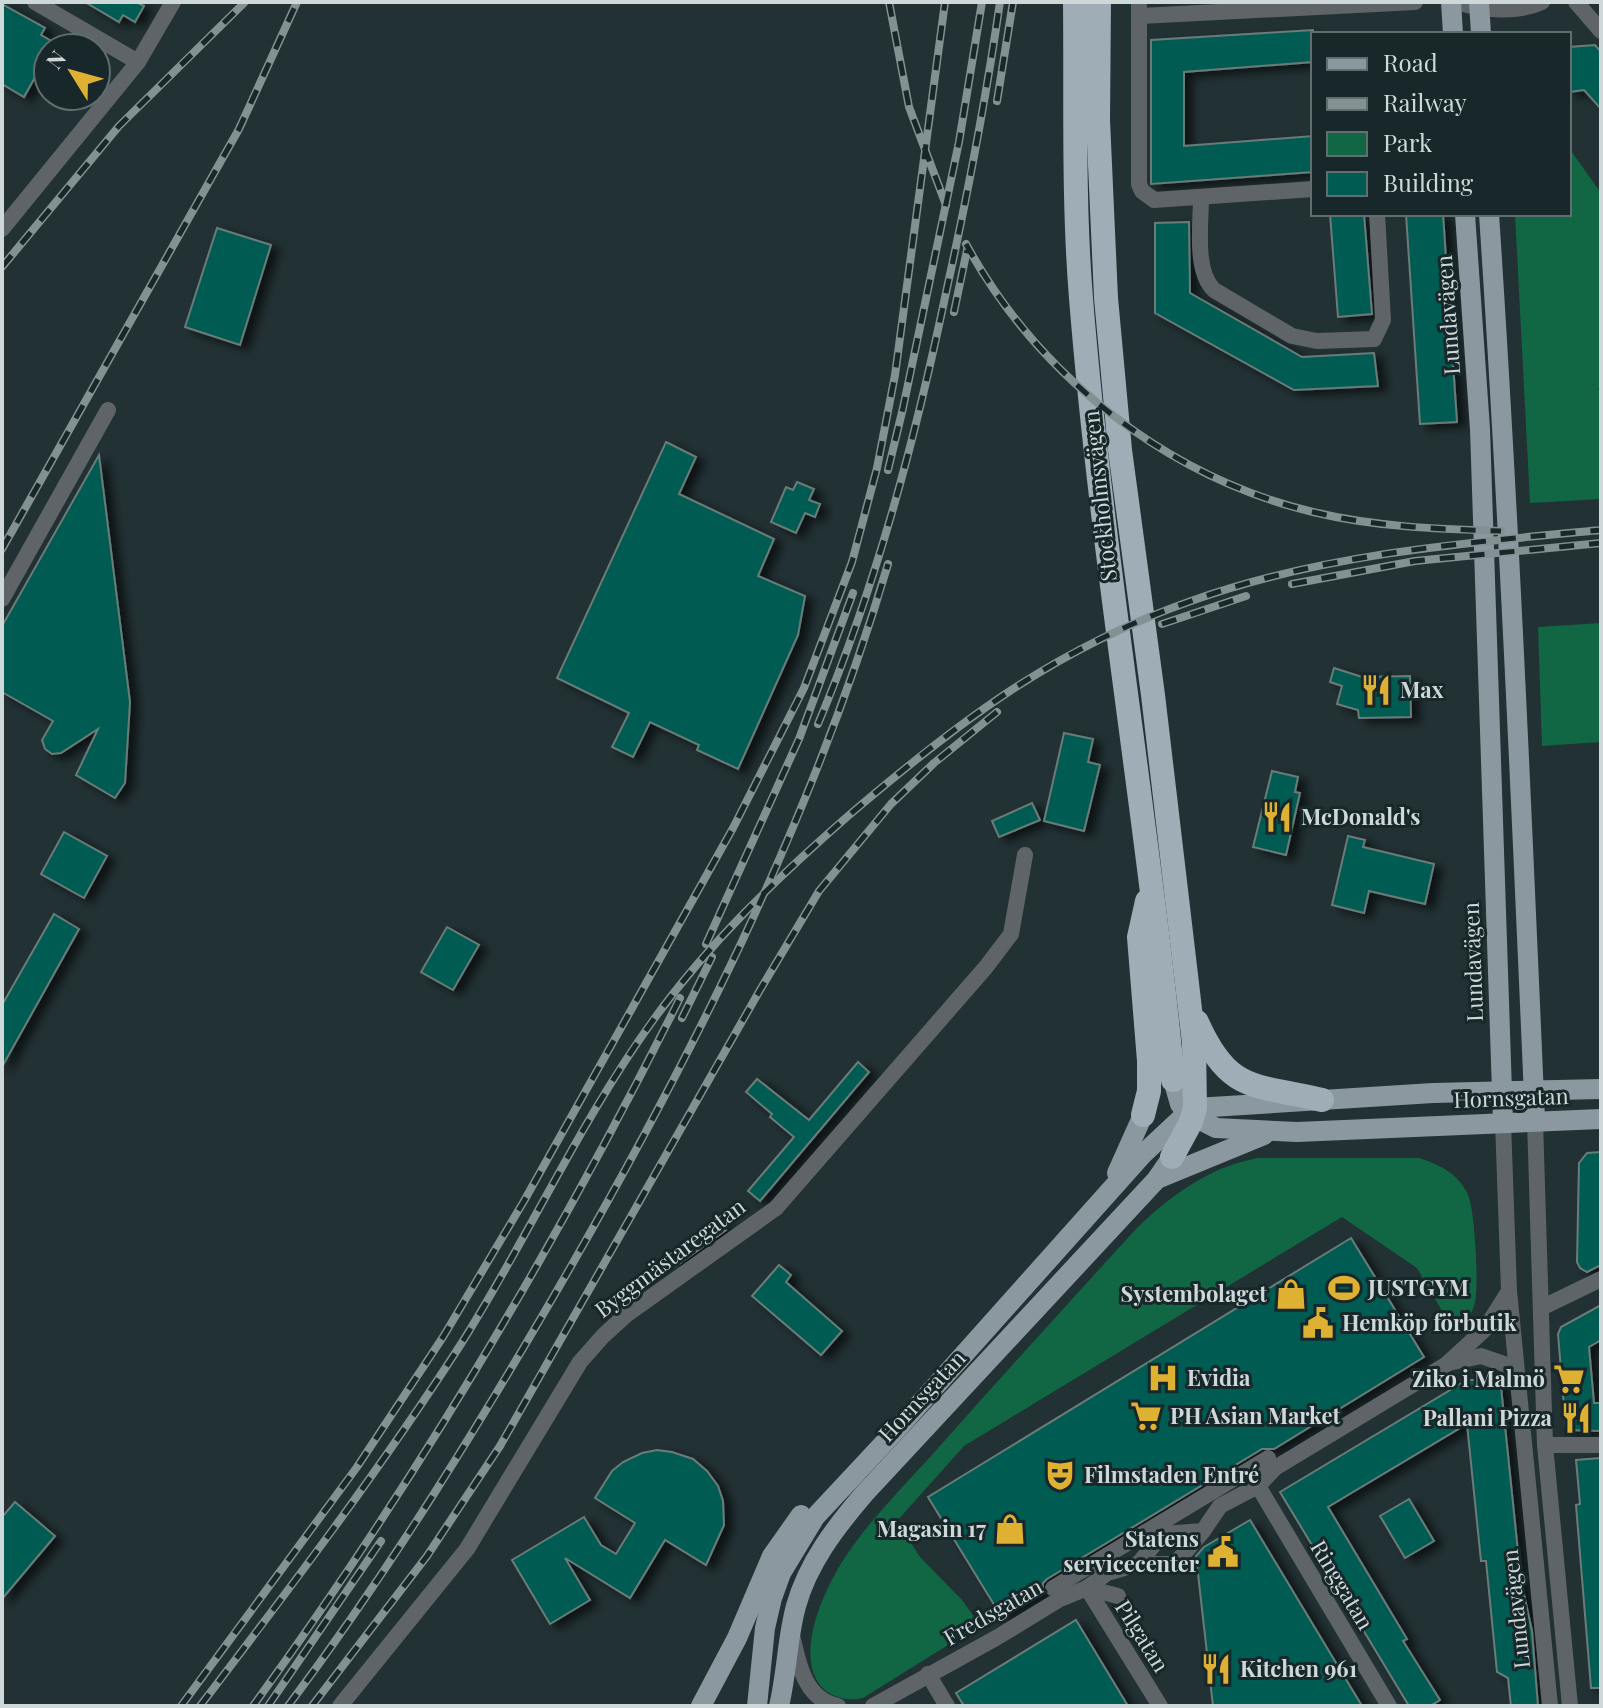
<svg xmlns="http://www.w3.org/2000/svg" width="1603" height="1708" viewBox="0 0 1603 1708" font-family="'Playfair Display',serif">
<defs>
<filter id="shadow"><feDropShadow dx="8" dy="4.5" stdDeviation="4" flood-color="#0009"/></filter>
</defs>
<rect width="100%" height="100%" fill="#223134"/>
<g fill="#116643">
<polygon points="1569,148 1601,193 1601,386 1598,389 1601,393 1601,499 1530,503 1515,214 1569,214"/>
<polygon points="1601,623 1601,742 1542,746 1538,627"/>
<path d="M1258,1158h161c20,6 41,17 49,37 7,15 11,91 7,107 -3,13 -10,23 -20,31l-38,-65 -75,-51 -378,229 -67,75 23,36 42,43 18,25 -117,73c-18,4 -37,-1 -47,-19 -18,-35 11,-96 32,-126 26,-38 61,-72 91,-106 65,-73 131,-146 197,-218 35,-34 73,-62 122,-71z"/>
</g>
<g fill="#005b53" stroke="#6a7b78" stroke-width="2" filter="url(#shadow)">
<polygon points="85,2 136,2 144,6 135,22 123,15 119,22"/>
<polygon points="2,4 45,28 41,35 55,43 52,48 48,48 48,54 24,97 2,84"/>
<polygon points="1313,30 1313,62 1184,72 1184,146 1313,136 1313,172 1151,184 1151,40"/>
<polygon points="1595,45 1601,52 1601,109 1584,90 1569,92 1569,47"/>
<polygon points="1330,214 1364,214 1372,314 1338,317"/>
<polygon points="1406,214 1443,214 1457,422 1420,424"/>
<polygon points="1189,222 1190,293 1302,357 1374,353 1378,386 1294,390 1155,313 1155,223"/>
<polygon points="217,228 271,245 240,345 185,327"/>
<polygon points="666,442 696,457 679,494 774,539 758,576 805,596 798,635 738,769 697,750 699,745 650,722 633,757 612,747 629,713 557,678"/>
<polygon points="99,455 130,702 125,783 115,798 76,775 98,729 61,753 52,754 45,749 42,740 53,721 2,692 2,626"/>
<polygon points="797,482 814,489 809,500 820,504 815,517 805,513 796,533 771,522 786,487 793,490"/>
<polygon points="1334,668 1362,677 1410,676 1411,717 1359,718 1358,710 1337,704 1342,686 1330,682"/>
<polygon points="1064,733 1093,739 1088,762 1100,765 1084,831 1044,821"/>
<polygon points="1272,771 1298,777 1295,792 1300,793 1286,855 1253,847"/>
<polygon points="1032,803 1040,820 999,837 992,821"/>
<polygon points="64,832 107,856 84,898 41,874"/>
<polygon points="1348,836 1365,840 1363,847 1434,864 1425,904 1369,891 1364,913 1332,905"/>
<polygon points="54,914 79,929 2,1067 2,1005"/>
<polygon points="447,927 479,945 453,990 421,972"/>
<polygon points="858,1062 869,1072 760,1201 748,1191 794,1137 770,1117 772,1114 746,1092 757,1079 809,1120"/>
<polygon points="1601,1152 1601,1265 1587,1272 1580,1268 1577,1262 1579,1163 1587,1153"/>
<polygon points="720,1221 726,1230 676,1266 670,1257"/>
<polygon points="1351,1238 1424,1357 1274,1449 1262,1449 1047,1579 1043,1583 1043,1591 1001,1616 928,1497"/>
<polygon points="779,1265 791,1275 786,1282 842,1331 821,1355 752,1296"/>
<polygon points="1601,1305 1601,1340 1589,1347 1594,1403 1601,1403 1601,1431 1566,1430 1558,1334 1561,1327"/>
<polygon points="1467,1380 1495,1380 1501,1387 1521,1581 1532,1631 1538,1706 1511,1706 1508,1678 1497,1672 1486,1561 1481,1561 1467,1424 1328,1507 1407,1639 1403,1641 1440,1700 1430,1706 1409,1706 1280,1492"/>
<polygon points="657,1450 672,1452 693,1459 707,1471 718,1486 723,1501 724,1525 706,1565 665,1540 630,1598 565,1558 590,1600 550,1624 512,1560 584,1517 601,1545 616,1554 635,1523 595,1498 612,1471 623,1462 642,1453"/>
<polygon points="1600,1458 1601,1688 1591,1688 1576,1505 1580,1504 1576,1460"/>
<polygon points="1409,1499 1434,1541 1405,1558 1380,1516"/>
<polygon points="15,1502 55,1536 2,1599 2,1517"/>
<polygon points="1250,1520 1362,1706 1213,1706 1196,1556 1204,1547"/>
<polygon points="1076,1620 1128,1706 964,1706 956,1693"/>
</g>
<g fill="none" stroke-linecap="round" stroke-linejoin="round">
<g stroke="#5e6467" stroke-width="16">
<polyline points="35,2 138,62"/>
<polyline points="1139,2 1139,184 1142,191 1154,200 1313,189"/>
<path d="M1457,2c26,8 59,12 85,0"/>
<polyline points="1576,2 1601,31"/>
<polyline points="1140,16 1415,2"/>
<path d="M1201,197c0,27 -7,74 13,93l78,46 25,5 57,-2 9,-19 -6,-106"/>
<polyline points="2,229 138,62 173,2"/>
<polyline points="2,599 108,410"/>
<polyline points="1535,1120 1545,1445 1570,1706"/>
<polyline points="1503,1122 1509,1291 1550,1706"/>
<polyline points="1543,1307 1601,1279"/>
<polyline points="1448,1363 1481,1356 1516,1368"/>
<polyline points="1545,1445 1601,1445"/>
<polyline points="1258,1486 1389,1706"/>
<polyline points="1138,1564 1175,1564 1203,1531"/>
<polyline points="1053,1588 1268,1458"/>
<polyline points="1087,1588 1160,1706"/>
<polyline points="1087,1588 1118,1596"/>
<path d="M793,1639c6,27 13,61 45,67"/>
<polyline points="928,1674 947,1706"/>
<polyline points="340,1706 467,1549 580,1362 603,1336 626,1315 776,1208 986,967 1011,934 1025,855"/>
<polyline points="873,1706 996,1638 1060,1599 1087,1588 1107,1573 1138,1564 1163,1534 1203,1531 1220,1506 1258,1486 1275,1468 1447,1364 1485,1329 1509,1291"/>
</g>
<g stroke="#8c989f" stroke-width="20">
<polyline points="1451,2 1453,34"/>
<polyline points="1479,2 1481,34"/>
<polyline points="1465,214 1480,429 1503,1122"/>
<path d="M1489,214c20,302 33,604 46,906"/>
<polyline points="1173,1080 1180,1104 1187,1113 1216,1128 1297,1132 1601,1119"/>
<polyline points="1117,1173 1143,1115"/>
<polyline points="1157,1179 1264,1135"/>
<polyline points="701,1706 737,1638 772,1556 801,1515"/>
<polyline points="757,1706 765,1628 772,1598 781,1573 815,1517 899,1427 1142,1155 1187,1113 1195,1108 1433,1093 1601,1089"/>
<path d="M779,1706c8,-33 8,-67 17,-100 12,-43 39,-78 68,-112l293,-315 15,-22"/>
</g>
<g stroke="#9eadb6" stroke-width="24">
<path d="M1075,2c1,99 -2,198 6,296 21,262 67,521 92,782"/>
<polyline points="1099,2 1098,120 1106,298 1120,450 1153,695 1194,1043 1195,1108 1191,1122 1172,1157"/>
<path d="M1197,1022c32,72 58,62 125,78"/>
<polyline points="1143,1115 1149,1091 1149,1061 1139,937 1147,901"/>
</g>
<defs>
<g id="rail">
<polyline points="889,2 909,107 946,205"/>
<polyline points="997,101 1013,2"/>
<path d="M966,244c72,132 201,233 347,268 62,15 125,17 188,19"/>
<polyline points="2,267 119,126 244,3"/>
<polyline points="954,312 967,250"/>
<polyline points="888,470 903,408 959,142 982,2"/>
<polyline points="2,549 239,129 297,2"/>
<polyline points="1292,584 1415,561 1601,543"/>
<polyline points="1162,624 1246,596"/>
<path d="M818,724c59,-140 98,-288 129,-436 21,-95 39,-190 53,-286"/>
<polyline points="706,944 799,739 853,593"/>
<polyline points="682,1018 712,957"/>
<polyline points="181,1706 357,1467 443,1337 524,1201 733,828 804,688 852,562 877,468 895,375 945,2"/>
<path d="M200,1706c90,-118 180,-236 261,-362 67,-106 119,-223 193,-325 55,-76 124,-142 194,-203 109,-93 206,-167 343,-215 132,-47 271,-58 410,-71"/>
<path d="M253,1706c162,-223 304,-462 427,-708"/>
<polyline points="268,1706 381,1541"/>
<path d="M288,1706c104,-139 195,-287 282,-438 128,-223 245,-457 318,-704"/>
<polyline points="312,1706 427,1556 500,1446 760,990 819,891 891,804 934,763 997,712"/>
</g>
</defs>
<use href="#rail" stroke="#849192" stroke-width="8"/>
<use href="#rail" stroke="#18272a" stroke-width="5" stroke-dasharray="15" stroke-linecap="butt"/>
</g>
<defs>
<symbol id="restaurant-bare" viewBox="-9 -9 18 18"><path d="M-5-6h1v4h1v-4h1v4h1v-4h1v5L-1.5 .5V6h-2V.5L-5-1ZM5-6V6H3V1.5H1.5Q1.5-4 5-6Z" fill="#dfb133" stroke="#18272a" stroke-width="2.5" paint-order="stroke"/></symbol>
<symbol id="stadium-bare" viewBox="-9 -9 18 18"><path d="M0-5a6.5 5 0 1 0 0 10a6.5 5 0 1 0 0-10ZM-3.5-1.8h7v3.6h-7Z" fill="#dfb133" stroke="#18272a" stroke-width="2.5" paint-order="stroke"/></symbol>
<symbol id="shop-bare" viewBox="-9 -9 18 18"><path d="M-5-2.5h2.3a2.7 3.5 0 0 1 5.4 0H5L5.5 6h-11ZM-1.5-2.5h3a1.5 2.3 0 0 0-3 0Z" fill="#dfb133" stroke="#18272a" stroke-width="2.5" paint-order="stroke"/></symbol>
<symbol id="civic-bare" viewBox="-9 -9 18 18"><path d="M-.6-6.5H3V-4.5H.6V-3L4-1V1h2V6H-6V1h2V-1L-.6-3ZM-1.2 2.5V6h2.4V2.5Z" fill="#dfb133" stroke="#18272a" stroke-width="2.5" paint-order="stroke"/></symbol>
<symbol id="hospital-bare" viewBox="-9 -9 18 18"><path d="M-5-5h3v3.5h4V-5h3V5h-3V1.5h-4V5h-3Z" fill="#dfb133" stroke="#18272a" stroke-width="2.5" paint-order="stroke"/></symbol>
<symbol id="supermarket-bare" viewBox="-9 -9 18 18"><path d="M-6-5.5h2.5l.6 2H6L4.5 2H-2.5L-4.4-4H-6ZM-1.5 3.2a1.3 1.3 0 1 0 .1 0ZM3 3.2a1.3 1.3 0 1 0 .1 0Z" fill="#dfb133" stroke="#18272a" stroke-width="2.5" paint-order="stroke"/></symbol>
<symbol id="theatre-bare" viewBox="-9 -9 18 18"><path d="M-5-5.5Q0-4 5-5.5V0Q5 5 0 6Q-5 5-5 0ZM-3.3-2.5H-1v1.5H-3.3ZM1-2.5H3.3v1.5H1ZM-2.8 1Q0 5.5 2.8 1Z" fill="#dfb133" stroke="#18272a" stroke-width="2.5" paint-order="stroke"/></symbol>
</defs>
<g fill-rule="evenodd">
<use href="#restaurant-bare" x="1354" y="668" width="44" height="44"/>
<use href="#restaurant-bare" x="1255" y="795" width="44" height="44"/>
<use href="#stadium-bare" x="1322" y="1266" width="44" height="44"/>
<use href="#shop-bare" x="1269" y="1272" width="44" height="44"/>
<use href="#civic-bare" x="1296" y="1301" width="44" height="44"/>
<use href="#hospital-bare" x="1141" y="1356" width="44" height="44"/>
<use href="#supermarket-bare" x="1547" y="1357" width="44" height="44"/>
<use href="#supermarket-bare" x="1124" y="1394" width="44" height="44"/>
<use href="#restaurant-bare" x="1554" y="1396" width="44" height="44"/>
<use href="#theatre-bare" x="1038" y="1453" width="44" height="44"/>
<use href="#shop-bare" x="988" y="1507" width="44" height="44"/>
<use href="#civic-bare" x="1201" y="1530" width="44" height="44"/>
<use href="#restaurant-bare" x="1194" y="1647" width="44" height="44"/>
</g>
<g text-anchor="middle" stroke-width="6" stroke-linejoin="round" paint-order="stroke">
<g font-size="22" fill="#ced8d9" stroke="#18272a">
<text transform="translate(1448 315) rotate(-94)" y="8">Lundavägen</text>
<text transform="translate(1100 496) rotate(-96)" y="8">Stockholmsvägen</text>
<text transform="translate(1473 962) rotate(-92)" y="8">Lundavägen</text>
<text transform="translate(1511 1098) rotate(-2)" y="8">Hornsgatan</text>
<text transform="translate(670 1258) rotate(-37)" y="8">Byggmästaregatan</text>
<text transform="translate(922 1396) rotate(-47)" y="8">Hornsgatan</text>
<text transform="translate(1342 1585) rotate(59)" y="8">Ringgatan</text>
<text transform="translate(1516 1609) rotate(-96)" y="8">Lundavägen</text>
<text transform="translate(993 1612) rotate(-30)" y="8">Fredsgatan</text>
<text transform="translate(1142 1636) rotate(58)" y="8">Pilgatan</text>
</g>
<g font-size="22" font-weight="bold" fill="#ced8d9" stroke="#18272a" text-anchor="start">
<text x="1400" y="698">Max</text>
<text x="1301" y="825">McDonald's</text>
<text x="1368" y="1296">JUSTGYM</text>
<text x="1267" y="1302" text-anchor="end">Systembolaget</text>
<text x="1342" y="1331">Hemköp förbutik</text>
<text x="1187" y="1386">Evidia</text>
<text x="1545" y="1387" text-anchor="end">Ziko i Malmö</text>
<text x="1170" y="1424">PH Asian Market</text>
<text x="1552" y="1426" text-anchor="end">Pallani Pizza</text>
<text x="1084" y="1483">Filmstaden Entré</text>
<text x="986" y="1537" text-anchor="end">Magasin 17</text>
<text x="1199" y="1547" text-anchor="end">Statens<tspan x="1199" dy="25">servicecenter</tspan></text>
<text x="1240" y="1677">Kitchen 961</text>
</g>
</g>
<rect width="1603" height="1708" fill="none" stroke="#ced8d9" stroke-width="8"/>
<rect x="1311" y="32" width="260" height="184" fill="#18272a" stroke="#616e70" stroke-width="2"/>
<rect x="1327" y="58" width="40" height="12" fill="#8c989f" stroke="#616e70" stroke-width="2"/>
<text x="1383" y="72" font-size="24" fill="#ced8d9">Road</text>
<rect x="1327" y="98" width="40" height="12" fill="#849192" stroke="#616e70" stroke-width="2"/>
<text x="1383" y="112" font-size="24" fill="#ced8d9">Railway</text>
<rect x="1327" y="132" width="40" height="24" fill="#116643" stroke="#616e70" stroke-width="2"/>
<text x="1383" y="152" font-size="24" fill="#ced8d9">Park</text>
<rect x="1327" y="172" width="40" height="24" fill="#005b53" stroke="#616e70" stroke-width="2"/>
<text x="1383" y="192" font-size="24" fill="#ced8d9">Building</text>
<g transform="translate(72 72) rotate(307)"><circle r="38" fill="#18272a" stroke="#616e70" stroke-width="2"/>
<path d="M0-6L14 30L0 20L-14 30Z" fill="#dfb133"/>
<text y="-12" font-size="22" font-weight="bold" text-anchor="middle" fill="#ced8d9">N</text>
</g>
</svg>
